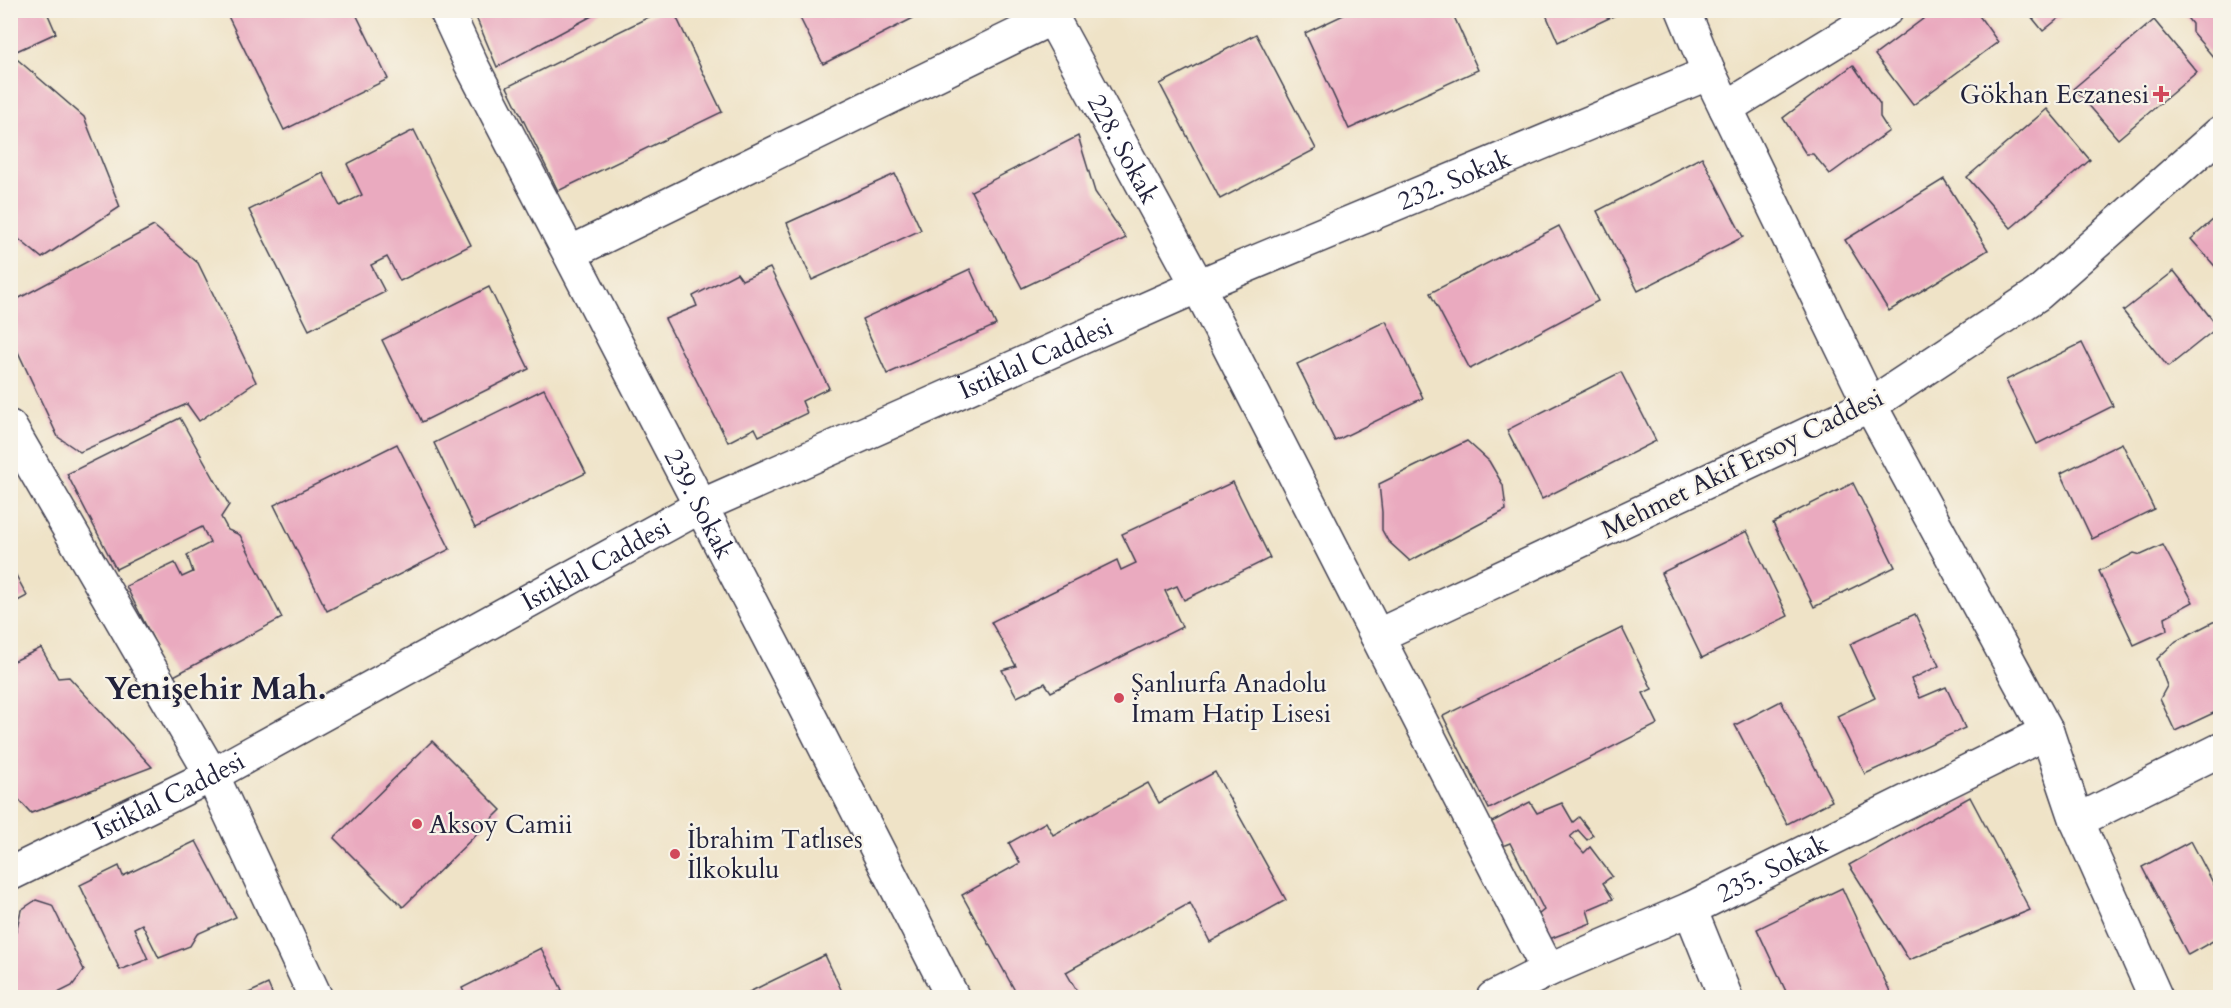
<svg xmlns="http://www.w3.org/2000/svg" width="2231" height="1008" viewBox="0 0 2231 1008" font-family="Cardo,serif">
<rect width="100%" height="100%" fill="#f7f3e8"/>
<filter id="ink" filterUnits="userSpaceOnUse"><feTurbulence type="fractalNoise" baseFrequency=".0167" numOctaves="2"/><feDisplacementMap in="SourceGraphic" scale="12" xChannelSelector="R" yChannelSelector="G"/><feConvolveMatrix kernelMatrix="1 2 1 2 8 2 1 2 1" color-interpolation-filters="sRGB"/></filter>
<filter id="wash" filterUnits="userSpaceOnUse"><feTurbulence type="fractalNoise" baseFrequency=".008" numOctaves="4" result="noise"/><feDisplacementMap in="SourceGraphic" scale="24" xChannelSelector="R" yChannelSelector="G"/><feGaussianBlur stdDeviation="1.35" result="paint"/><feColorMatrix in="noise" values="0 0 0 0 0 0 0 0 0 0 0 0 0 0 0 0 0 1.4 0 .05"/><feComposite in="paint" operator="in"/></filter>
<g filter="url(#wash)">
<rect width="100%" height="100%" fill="#efe3c7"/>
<g id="blocks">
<g fill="#eaaabf">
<polygon points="10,10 46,10 56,33 10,54"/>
<polygon points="225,10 354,10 388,79 284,130"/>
<polygon points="473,10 603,10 497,67"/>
<polygon points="663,10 673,10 722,112 558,191 507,87"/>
<polygon points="796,10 929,10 823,64"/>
<polygon points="1354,10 1451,10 1478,70 1349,129 1305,33"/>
<polygon points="1544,10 1622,10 1622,12 1558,42"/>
<polygon points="1935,10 1975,10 1998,42 1913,105 1875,55"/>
<polygon points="2026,10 2069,10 2043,31"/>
<polygon points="2181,10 2220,10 2220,65 2192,32 2192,24"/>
<polygon points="2154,20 2197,72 2118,139 2074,88"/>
<polygon points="1256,34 1316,149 1220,199 1160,84"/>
<polygon points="18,60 84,117 120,207 42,258 10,232 10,64"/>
<polygon points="1853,65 1880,104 1880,117 1889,131 1830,174 1813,154 1806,154 1783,118"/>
<polygon points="2047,109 2090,160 2011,228 1967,177"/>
<polygon points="414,130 471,245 400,281 387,257 371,265 385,292 309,330 249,210 323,173 340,206 362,195 347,164"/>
<polygon points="1078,136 1095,192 1126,238 1022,288 971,191"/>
<polygon points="1702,157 1743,237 1638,291 1597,211"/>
<polygon points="895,174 921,230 812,280 787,223"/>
<polygon points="1944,179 1988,250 1889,311 1845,240"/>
<polygon points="2220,214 2220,272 2191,239"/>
<polygon points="154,226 198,263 256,382 199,421 187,404 80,452 58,437 10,335 10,303"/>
<polygon points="1559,226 1598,301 1470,369 1430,293"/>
<polygon points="770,268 829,388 802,401 807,413 759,436 755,428 728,442 665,319 697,306 693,296 737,273 742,280"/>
<polygon points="970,269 996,325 887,374 862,319"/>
<polygon points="2174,271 2218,327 2168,367 2123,311"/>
<polygon points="489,287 529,369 422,422 382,340"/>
<polygon points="1386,321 1423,398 1335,441 1297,364"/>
<polygon points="2082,343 2113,406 2037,444 2006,380"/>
<polygon points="1621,372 1656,441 1542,499 1507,430"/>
<polygon points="544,389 586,473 475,528 434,443"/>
<polygon points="180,418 229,505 221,517 228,530 240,535 282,618 172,677 126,586 175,563 182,577 193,572 187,555 210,543 202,527 116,569 67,474"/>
<polygon points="1467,441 1489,461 1503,485 1506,510 1410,561 1388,541 1382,530 1382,512 1379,484"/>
<polygon points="2122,443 2154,509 2092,539 2061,473"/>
<polygon points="397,444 450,549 327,611 274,505"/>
<polygon points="1233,482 1270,558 1184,600 1177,586 1165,591 1182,627 1051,692 1045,683 1017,697 1002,670 1016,666 991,622 1117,560 1121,570 1136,563 1122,534"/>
<polygon points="1853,483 1895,567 1814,607 1773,523"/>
<polygon points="1747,531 1788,616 1702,658 1661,573"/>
<polygon points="2163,545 2193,602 2165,617 2167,630 2134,645 2099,571 2134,553 2141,555"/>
<polygon points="10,564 27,596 10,605"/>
<polygon points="1915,614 1939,666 1911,679 1920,698 1946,687 1965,728 1865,774 1837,716 1875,698 1850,644"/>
<polygon points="2220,621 2220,710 2175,731 2160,699 2167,686 2157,659 2176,641 2213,622"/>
<polygon points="1622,628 1652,689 1643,693 1658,724 1489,809 1443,716"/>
<polygon points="41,648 58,678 69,677 152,767 31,813 10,790 10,663"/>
<polygon points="1781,701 1832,801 1787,824 1735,725"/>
<polygon points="432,741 501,810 403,907 334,838"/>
<polygon points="1215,772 1286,900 1210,942 1190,903 1066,972 1081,998 1019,998 962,895 1020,863 1009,843 1046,822 1053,835 1148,783 1159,803"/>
<polygon points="1970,797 2030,910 1909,960 1849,865"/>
<polygon points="1530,802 1537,813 1562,803 1573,822 1579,817 1593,835 1587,840 1578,830 1570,837 1584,853 1590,847 1612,876 1603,883 1613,899 1587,910 1591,923 1544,941 1533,919 1544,910 1510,843 1500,847 1488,824"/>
<polygon points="196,841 236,917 197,934 190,946 159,958 142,924 134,928 148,959 120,970 80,885 119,866 123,876"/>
<polygon points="2191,841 2220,896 2220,937 2188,955 2142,867"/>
<polygon points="1842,888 1893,998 1789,998 1757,929"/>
<polygon points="36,900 52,905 84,970 72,986 48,998 10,998 10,935 16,932 21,910"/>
<polygon points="541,948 562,990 547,998 467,998 462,988"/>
<polygon points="825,955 845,998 737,998"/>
<polygon points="268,984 274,998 238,998"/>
</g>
</g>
</g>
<g filter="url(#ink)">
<use href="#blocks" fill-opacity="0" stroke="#413f50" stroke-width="1.5"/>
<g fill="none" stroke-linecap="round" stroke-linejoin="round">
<defs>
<g id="street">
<path id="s1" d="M446,10l25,54 319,614 163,320"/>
<path id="s2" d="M1048,10l150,276 350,684"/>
<polyline points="1726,108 1886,10"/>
<polyline points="570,253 1052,18"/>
<polyline points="10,427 212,775 316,998"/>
<polyline points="1377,636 1870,405"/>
<polyline points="2077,821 2220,750"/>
<polyline points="1690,909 1726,998"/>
<path id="s3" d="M1493,998l55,-28 142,-61 357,-177"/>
</g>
<g id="secondary">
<polyline points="1683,10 1709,73 1870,405 2047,732 2077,821 2156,998"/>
<polyline points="1870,405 2038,294 2220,133"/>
<path id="s4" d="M10,874l202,-99 489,-269 497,-220 511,-213"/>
</g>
</defs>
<use href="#street" stroke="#413f50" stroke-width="36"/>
<use href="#secondary" stroke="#413f50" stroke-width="36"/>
<use href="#street" stroke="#fff" stroke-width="33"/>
<use href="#secondary" stroke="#fff" stroke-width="33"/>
</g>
</g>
<g fill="#d1495b" stroke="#f7f3e8" stroke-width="2">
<path d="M2158 85h6v6h6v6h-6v6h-6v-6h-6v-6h6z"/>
<circle cx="1119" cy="698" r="6"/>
<circle cx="417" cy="824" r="6"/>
<circle cx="675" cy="854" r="6"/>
</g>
<g text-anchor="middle" stroke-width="4.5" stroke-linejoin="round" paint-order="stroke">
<g font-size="26" fill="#22223b" stroke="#f7f3e8" text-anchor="start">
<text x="2149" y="103" text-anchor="end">Gökhan Eczanesi</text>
<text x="1131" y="692">Şanlıurfa Anadolu<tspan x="1131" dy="30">İmam Hatip Lisesi</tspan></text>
<text x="429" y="833">Aksoy Camii</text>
<text x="687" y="848">İbrahim Tatlıses<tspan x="687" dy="30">İlkokulu</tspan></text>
</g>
<g font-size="26" fill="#22223b" stroke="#f7f3e8">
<text dy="9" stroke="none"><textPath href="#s2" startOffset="158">228. Sokak</textPath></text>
<text dy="9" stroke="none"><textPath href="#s4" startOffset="1604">232. Sokak</textPath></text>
<text dy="9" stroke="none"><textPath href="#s4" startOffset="1149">İstiklal Caddesi</textPath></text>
<text transform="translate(1742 463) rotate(-26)" y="9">Mehmet Akif Ersoy Caddesi</text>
<text dy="9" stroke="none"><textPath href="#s1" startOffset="555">239. Sokak</textPath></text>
<text dy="9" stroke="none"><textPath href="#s4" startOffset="663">İstiklal Caddesi</textPath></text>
<text dy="9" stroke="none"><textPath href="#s4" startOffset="177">İstiklal Caddesi</textPath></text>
<text dy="9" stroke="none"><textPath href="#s3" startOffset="308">235. Sokak</textPath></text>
</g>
<g font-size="32" font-weight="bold" fill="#22223b" stroke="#f7f3e8">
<text x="216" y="699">Yenişehir Mah.</text>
</g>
</g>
<rect width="2231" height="1008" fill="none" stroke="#f7f3e8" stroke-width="36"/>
</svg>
